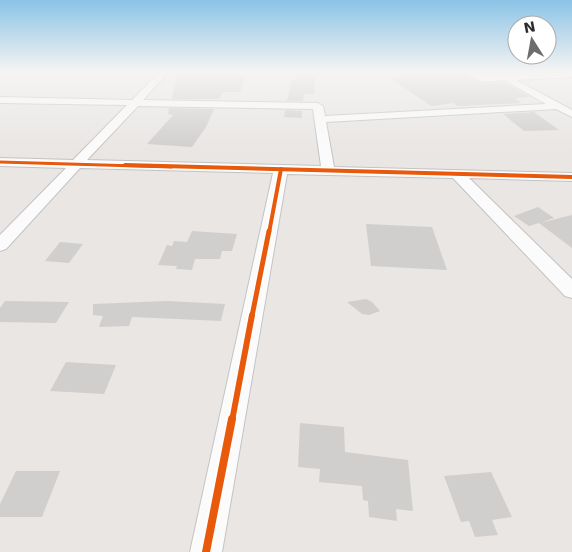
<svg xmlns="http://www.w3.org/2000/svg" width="572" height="552" viewBox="0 0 572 552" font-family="'DejaVu Sans',sans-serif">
<rect width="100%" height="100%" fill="#e9e6e4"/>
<g fill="#d1cfcd">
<polygon points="203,72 221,72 219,75 245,77 240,92 223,92 219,99 172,99 177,76 188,76 190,74 200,74"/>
<polygon points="396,72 463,72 482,84 504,82 530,97 514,98 522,103 457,106 454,103 431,106 390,78 403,77"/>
<polygon points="297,75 315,75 314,94 304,94 303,101 287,101 292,79 296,80"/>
<polygon points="169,108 214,109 206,127 192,147 147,144 173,115 168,114"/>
<polygon points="285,110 302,111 302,118 284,117"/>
<polygon points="534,112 559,130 524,131 503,114"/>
<polygon points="538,207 554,218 540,223 572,215 572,248 539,223 529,226 514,216"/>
<polygon points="366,224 432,227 447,270 371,266"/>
<polygon points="192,231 237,234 232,251 222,251 220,259 195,259 192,270 176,269 177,266 158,265 167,245 172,246 174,241 187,242"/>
<polygon points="60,242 83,244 69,263 45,261"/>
<polygon points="366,299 372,302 380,311 369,315 362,314 347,302"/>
<polygon points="5,301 69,302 56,323 0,322 0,308"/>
<polygon points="167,301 225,304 221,321 132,317 129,326 99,327 103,316 93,315 93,304"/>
<polygon points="66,362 116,365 104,394 50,391"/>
<polygon points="300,423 344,427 345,452 408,460 413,511 396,509 397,521 369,517 368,501 363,500 362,486 319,482 320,469 298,467"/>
<polygon points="16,471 60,471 42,517 0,517 0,504"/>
<polygon points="491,472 512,517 492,520 498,535 475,537 469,521 461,522 444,476"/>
</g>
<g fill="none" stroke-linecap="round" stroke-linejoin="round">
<defs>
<path id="minor" d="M160,72h8l-25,28 175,3 5,3 2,10 221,-12 -42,-24 -21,2 -18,-10h10l9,4 88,-4v5l-56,3 56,30v7l-16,-8 -230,13 8,45 238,6v8l-103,-3 103,101v19l-7,-2 -112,-118 -166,-4 -65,378h-32l83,-379 -193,-5 -74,81 -6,2v-16l66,-67 -66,-2v-8l73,2 54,-55 -127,-2v-6l132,3zM138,106l175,3 8,57 -234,-6z"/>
</defs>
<use href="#minor" stroke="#c4c3c4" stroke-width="2"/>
<use href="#minor" fill="#fcfbfb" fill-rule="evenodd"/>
<defs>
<polyline id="cycleway-far4" points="0,162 172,167"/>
<g id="cycleway-far3">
<polyline points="125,165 572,177"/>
<polyline points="269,233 281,169"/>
</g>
<polyline id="cycleway-far2" points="252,316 269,231"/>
<polyline id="cycleway-far1" points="232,421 252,315"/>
<polyline id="cycleway" points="206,552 232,419"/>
</defs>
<use href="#cycleway-far4" stroke="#fff" stroke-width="5"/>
<use href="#cycleway-far3" stroke="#fff" stroke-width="6"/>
<use href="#cycleway-far2" stroke="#fff" stroke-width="8"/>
<use href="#cycleway-far1" stroke="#fff" stroke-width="9"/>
<use href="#cycleway" stroke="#fff" stroke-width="11"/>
<use href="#cycleway-far4" stroke="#e8590c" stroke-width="3"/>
<use href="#cycleway-far3" stroke="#e8590c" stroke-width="4"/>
<use href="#cycleway-far2" stroke="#e8590c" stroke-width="5"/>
<use href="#cycleway-far1" stroke="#e8590c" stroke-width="6"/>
<use href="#cycleway" stroke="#e8590c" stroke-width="8"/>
</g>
<linearGradient id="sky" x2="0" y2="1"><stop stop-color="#8bc3e6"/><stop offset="0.48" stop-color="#f5f4f3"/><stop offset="1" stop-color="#f5f4f3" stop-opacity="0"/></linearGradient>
<rect width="572" height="149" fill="url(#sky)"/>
<g transform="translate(532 40) rotate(349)"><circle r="24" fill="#ffffff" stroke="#ababab"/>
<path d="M0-4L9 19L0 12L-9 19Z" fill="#6e6d6c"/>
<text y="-8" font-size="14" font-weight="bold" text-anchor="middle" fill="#2c2c2c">N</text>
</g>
</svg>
